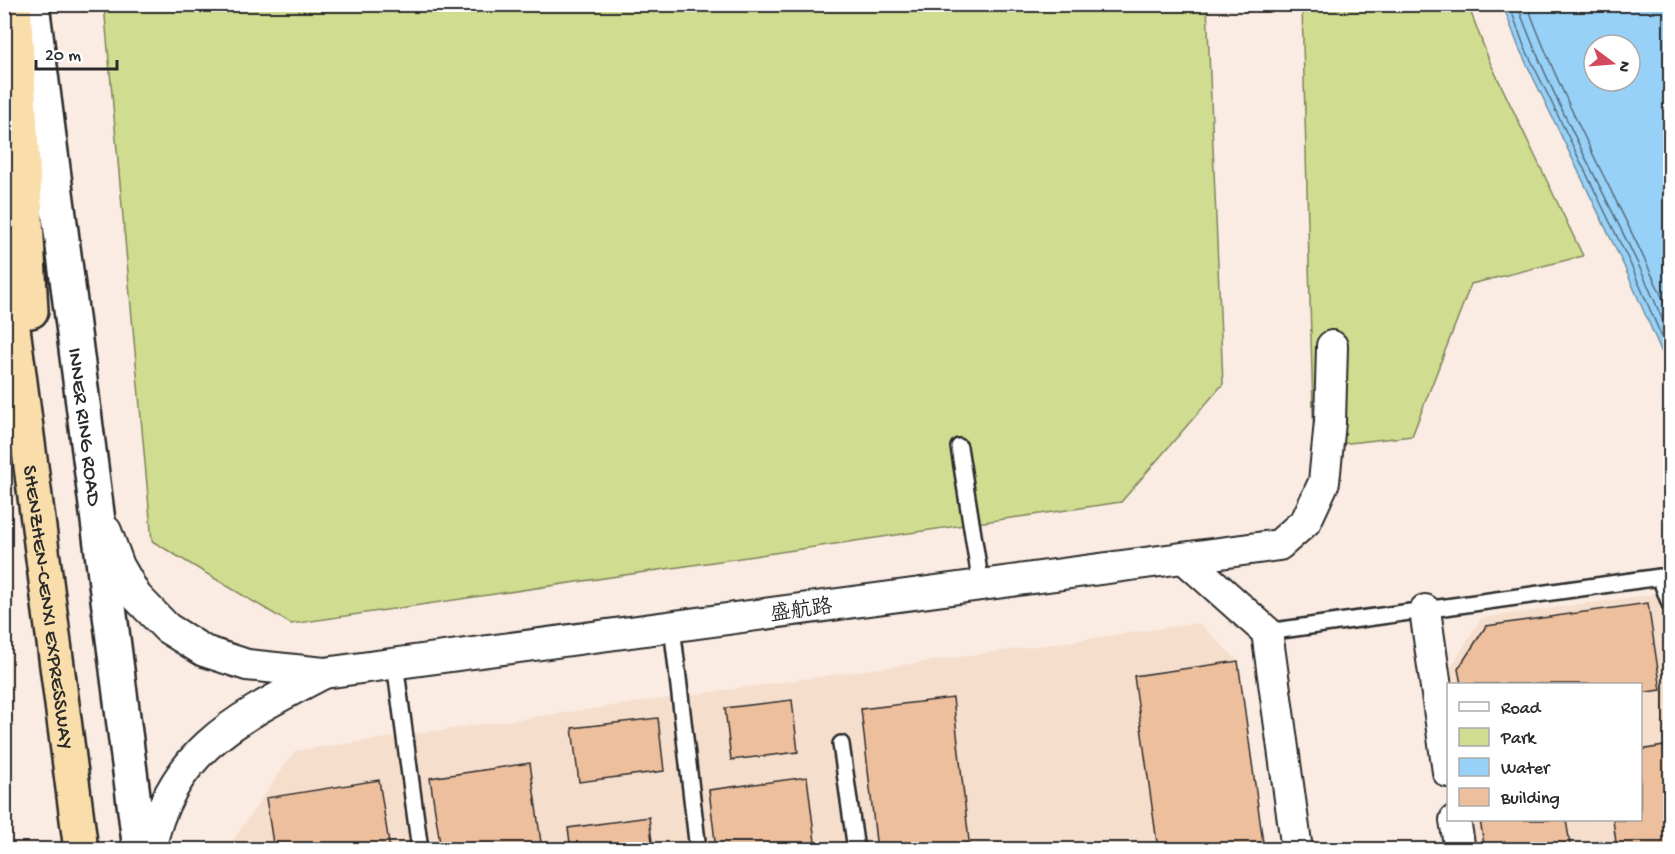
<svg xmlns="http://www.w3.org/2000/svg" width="1675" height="854" viewBox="0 0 1675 854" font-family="'Gochi Hand','LXGW WenKai TC',sans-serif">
<rect width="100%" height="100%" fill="#faece2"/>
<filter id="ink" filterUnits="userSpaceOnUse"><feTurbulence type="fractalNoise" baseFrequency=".0167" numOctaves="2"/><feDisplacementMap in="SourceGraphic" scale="12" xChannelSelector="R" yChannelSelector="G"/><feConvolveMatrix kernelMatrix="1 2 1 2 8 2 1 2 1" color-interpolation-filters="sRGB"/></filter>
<g filter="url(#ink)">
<g fill="#f6decd">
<polygon points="1670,592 1670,849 1476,849 1472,820 1640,820 1640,684 1452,684 1450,668 1481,618"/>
<polygon points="1199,623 1238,661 1264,849 226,850 295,751"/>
</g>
<g fill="#d0dc8f" stroke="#7e845d" stroke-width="1.5">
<polygon points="104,5 1207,5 1223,384 1121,502 291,624 152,541"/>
<polygon points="1302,5 1468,5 1489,60 1583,256 1471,284 1412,436 1314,447"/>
</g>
<path fill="#98d1f7" stroke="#6c8fa5" stroke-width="1.5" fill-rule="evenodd" d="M1669,5l1,4v362l-46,-105 -105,-218 -16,-43zM1594,45h36v36h-36z"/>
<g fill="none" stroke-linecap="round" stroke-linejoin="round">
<g stroke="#576d7d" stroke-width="1.5">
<polyline points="1509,4 1524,46 1630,263 1670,356"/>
<path d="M1517,4c32,88 78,170 118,254 13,26 24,53 35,80"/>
<path d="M1527,4c39,108 98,207 143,311"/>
</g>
</g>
<g fill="#edbf9d" stroke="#2b2b2b" stroke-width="1.5">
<polygon points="1648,603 1661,690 1640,693 1640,684 1461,684 1458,669 1486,626"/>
<polygon points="1238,661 1264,850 1158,850 1134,676"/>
<polygon points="953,698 970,850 877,850 861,709"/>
<polygon points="792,700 798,752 731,760 725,708"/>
<polygon points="658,718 664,771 579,782 572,728"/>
<polygon points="1670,745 1670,850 1617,850 1613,820 1640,820 1640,750"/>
<polygon points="530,763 542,850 441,850 430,778"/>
<polygon points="807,777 816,850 716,850 709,790"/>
<polygon points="379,780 390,850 274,850 266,798"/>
<polygon points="649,817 653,850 571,850 568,828"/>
<polygon points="1480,820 1566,820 1571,850 1485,850"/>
</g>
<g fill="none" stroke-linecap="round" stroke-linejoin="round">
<defs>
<g id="lane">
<polyline points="959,447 981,585"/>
<polyline points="672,626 698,850"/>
<polyline points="1267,632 1660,577 1670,604"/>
<polyline points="395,663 420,850"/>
<polyline points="841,744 856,850"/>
</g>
<g id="street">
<polyline points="106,531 119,566 136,596 167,628 204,651 247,665 324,673 1279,545 1306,521 1324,482 1330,422 1332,346"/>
<polyline points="1184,558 1267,632 1297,850"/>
<polyline points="1425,610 1448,772"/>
<polyline points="1455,820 1460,850"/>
<path d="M150,850c21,-102 91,-133 174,-177"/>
</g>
<g id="secondary">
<path id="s1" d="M32,4l108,846"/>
</g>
<g id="highway">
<polyline points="14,4 31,311"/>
<path id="s2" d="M4,259l77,591"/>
</g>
</defs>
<use href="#lane" stroke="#2b2b2b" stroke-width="20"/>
<use href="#street" stroke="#2b2b2b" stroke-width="34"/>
<use href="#secondary" stroke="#2b2b2b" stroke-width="38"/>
<use href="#highway" stroke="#2b2b2b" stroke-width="38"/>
<polyline stroke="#2b2b2b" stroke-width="4" stroke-dasharray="6 4.5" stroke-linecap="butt" points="1473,4 1474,6"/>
<use href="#lane" stroke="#fff" stroke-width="15"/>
<use href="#street" stroke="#fff" stroke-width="30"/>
<use href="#secondary" stroke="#fff" stroke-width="33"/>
<use href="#highway" stroke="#f9deab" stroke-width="33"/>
</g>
</g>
<g text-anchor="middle" stroke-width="4.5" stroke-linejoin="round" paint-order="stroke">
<g font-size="21" fill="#2b2b2b" stroke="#fff">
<text dy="7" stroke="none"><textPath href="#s1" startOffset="426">INNER RING ROAD</textPath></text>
<text dy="7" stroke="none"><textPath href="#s2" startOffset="351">SHENZHEN-CENXI EXPRESSWAY</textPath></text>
<text transform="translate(801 609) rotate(-8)" y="7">盛航路</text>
</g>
</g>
<rect width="1675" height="854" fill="none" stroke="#fff" stroke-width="24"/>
<rect x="12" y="12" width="1651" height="830" fill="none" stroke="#2b2b2b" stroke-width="2" filter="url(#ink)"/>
<rect x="1447" y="683" width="195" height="138" fill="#ffffff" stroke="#aaaaaa" stroke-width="1.5"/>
<rect x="1459" y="702" width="30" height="9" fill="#ffffff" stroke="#aaaaaa" stroke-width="1.5"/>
<text x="1501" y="713" font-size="18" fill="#2b2b2b">Road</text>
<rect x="1459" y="728" width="30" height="18" fill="#d0dc8f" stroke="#aaaaaa" stroke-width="1.5"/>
<text x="1501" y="743" font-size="18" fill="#2b2b2b">Park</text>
<rect x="1459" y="758" width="30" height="18" fill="#98d1f7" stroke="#aaaaaa" stroke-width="1.5"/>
<text x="1501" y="773" font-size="18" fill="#2b2b2b">Water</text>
<rect x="1459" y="788" width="30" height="18" fill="#edbf9d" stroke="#aaaaaa" stroke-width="1.5"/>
<text x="1501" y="803" font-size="18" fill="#2b2b2b">Building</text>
<g transform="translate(1612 63) rotate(106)"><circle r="28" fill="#ffffff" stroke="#aaaaaa" stroke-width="1.5"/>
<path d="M0-4.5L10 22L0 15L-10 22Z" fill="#d1495b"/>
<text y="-9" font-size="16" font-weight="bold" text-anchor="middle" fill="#2b2b2b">N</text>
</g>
<path d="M36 60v9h81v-9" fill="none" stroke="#2b2b2b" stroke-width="3"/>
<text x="45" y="60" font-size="18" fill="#2b2b2b" stroke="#ffffff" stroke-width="4.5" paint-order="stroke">20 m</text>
</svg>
